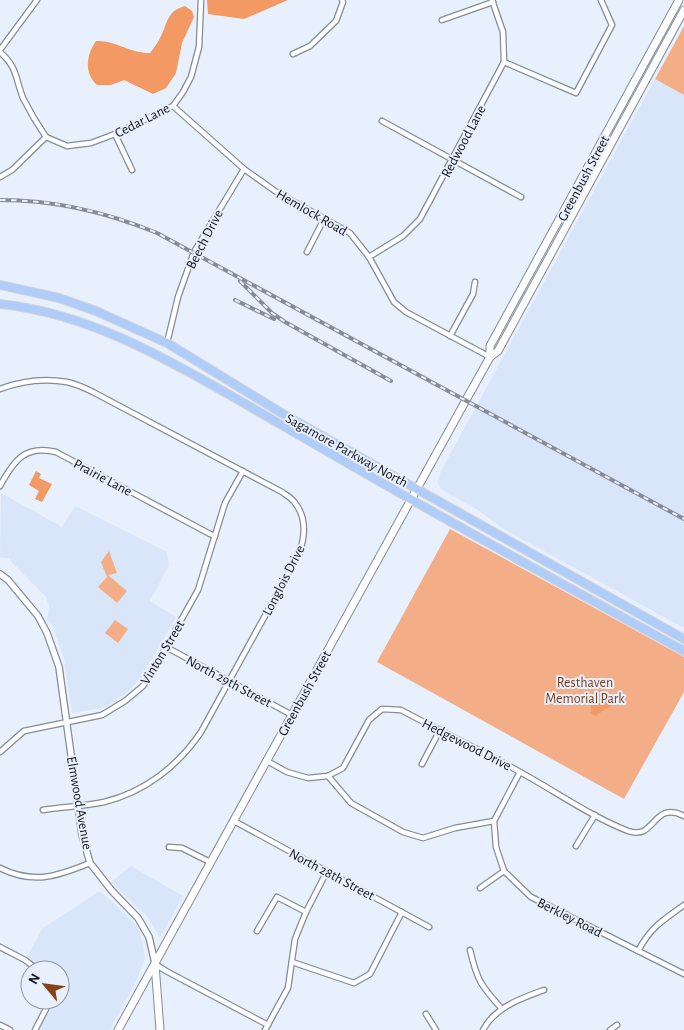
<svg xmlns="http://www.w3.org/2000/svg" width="684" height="1030" viewBox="0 0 684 1030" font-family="'Alegreya Sans',sans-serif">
<rect width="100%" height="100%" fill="#e8f0fe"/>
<g fill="#d9e5f9">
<polygon points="655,79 684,95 684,628 502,528 478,510 441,489 437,482 442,469"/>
<polygon points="1,493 62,527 75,506 167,552 169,565 150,601 176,617 142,677 126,693 106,707 72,713 64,658 52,624 47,620 49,606 46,597 8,558 0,557"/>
<polygon points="131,866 183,896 160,938 147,916 111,882"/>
<polygon points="100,891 132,921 140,932 145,958 138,977 110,1030 35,1030 48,1000 60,1000 60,970 37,970 25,960 43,928"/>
</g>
<g fill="#f4ae87">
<polygon points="684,26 684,95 655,79"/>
<polygon points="450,529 684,657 684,692 624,799 377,662"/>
<polygon points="109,551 117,573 108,575 127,591 117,603 98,587 107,577 101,562"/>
<polygon points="115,620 128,629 118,643 105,633"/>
</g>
<g fill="#f39963">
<polygon points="207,0 288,0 244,19 208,14"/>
<path d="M185,6l7,5 2,6 -12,26 -6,30 -10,15 -13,6 -29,-14 -13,5h-14c-13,-12 -11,-30 -1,-44 19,-1 33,12 54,12 4,-5 8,-11 11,-17 7,-14 6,-25 24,-30z"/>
<polygon points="36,471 41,474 39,478 52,484 42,502 35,499 39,491 29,485"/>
<path d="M598,690c7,0 13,5 16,12l-3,4 -16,10 -4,-3 -1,-15z"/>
</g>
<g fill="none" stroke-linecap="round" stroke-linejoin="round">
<defs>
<g id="minor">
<polyline points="442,20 493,2"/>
<polyline points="0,50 37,0"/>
<path d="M0,52c18,16 15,26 23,46 7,14 14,26 23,39"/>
<polyline points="293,54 310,46 336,21 343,2 342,0"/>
<polyline points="504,62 576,93 612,25 601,0"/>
<polyline points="173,106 244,169 275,191 350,233 369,257 394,302 406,312 490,357"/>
<polyline points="382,121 521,197"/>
<polyline points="115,134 132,170"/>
<polyline points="46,137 67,146 91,143 115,134 173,106 183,92 191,77 199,47 201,0"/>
<polyline points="0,177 12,170 46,137"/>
<polyline points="307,252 324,219"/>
<polyline points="369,257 403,236 420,219 504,62 503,32 492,0"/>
<polyline points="450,336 473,294 475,282"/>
<polyline points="167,343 178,297 194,252 244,169"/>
<path d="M0,389c21,-8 44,-11 67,-7 9,2 18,6 26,10l189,100c4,3 10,6 13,11 12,15 10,34 4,51l-98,178c-23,34 -56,60 -97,70 -19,4 -41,5 -61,8"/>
<path d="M0,486c14,-26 25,-41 56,-34l154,82 5,2"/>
<polyline points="166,647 292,715"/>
<polyline points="0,752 24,731 102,715 125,701 143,686 152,672 198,590 225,503 243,471"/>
<path d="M267,761l20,11 21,6 20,-2 15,-8 26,-48 13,-11 19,1c39,21 80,40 119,62 35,19 70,44 108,59 28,10 24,-31 56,-15"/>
<polyline points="422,764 440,730"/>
<polyline points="520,772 494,821 496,847 504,871 531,897 684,974"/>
<polyline points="328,776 351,803 403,832 423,838 455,828 494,821"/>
<polyline points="234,821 429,927"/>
<polyline points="576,846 595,815"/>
<polyline points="169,847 182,848 210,862"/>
<path d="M0,868c34,17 58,8 90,-5"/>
<polyline points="480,888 504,871"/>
<polyline points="257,931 277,897 306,912"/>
<polyline points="0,947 25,960 38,970"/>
<path d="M470,950c7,30 11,36 32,59"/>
<path d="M638,951c13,-24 24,-30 46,-46"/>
<polyline points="292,962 354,983 370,974 402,912"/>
<polyline points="155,964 166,971 268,1025"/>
<polyline points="426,1014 436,1030"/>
<polyline points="0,1025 10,1030"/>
<polyline points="35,1030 47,1007 48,1000"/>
<polyline points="265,1030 288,988 295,939 306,912 327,871"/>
<path d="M483,1030c12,-23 39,-32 61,-40"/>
<polyline points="610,1030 617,1025"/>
</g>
<polyline id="tertiary" points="0,574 8,580 38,616 47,633 59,667 82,835 90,863 112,891 138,918 149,937 155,963"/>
<g id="secondary">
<polyline points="490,357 498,351 684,10"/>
<polyline points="155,964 160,1030"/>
<polyline points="118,1030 466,400 490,357 490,346 679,0"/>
</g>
<g id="primary">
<polyline points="0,285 59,298 96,311 167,343 285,415 684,639"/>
<path d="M0,304c86,9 162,52 235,94 43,25 85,49 128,74 106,61 214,120 321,179"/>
</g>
</defs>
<use href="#minor" stroke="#848c98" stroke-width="7"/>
<use href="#tertiary" stroke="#848c98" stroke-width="8"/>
<use href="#secondary" stroke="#848c98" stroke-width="9"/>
<use href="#primary" stroke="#d4d5d5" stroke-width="10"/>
<use href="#minor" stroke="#fff" stroke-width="4.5"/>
<use href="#tertiary" stroke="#fff" stroke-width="5.5"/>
<use href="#secondary" stroke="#fff" stroke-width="7"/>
<use href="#primary" stroke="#b0cdf9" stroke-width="8"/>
<defs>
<g id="rail">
<path d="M0,200c56,0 106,12 157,33l527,286"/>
<polyline points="240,281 272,313 285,322 391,381"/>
<polyline points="235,300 274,319"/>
</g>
</defs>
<use href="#rail" stroke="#868b95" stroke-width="4"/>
<use href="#rail" stroke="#e8f0fe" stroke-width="2" stroke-dasharray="5.5" stroke-linecap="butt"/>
</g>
<g text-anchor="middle" stroke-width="4" stroke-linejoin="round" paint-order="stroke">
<g font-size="14" fill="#101318" stroke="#e8f0fe">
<text transform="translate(142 120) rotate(-27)" y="5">Cedar Lane</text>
<text transform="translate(463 141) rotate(-62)" y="5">Redwood Lane</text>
<text transform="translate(583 178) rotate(-62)" y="5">Greenbush Street</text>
<text transform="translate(312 212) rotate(30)" y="5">Hemlock Road</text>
<text transform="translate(204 239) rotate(-63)" y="5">Beech Drive</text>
<text transform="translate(347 450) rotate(29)" y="5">Sagamore Parkway North</text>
<text transform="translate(103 477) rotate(28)" y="5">Prairie Lane</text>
<text transform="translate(283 580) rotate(-63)" y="5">Longlois Drive</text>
<text transform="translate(162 652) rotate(-59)" y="5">Vinton Street</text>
<text transform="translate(229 681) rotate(28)" y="5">North 29th Street</text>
<text transform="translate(304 693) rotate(-61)" y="5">Greenbush Street</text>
<text transform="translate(467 744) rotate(27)" y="5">Hedgewood Drive</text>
<text transform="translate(80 803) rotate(80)" y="5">Elmwood Avenue</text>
<text transform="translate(332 874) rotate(28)" y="5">North 28th Street</text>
<text transform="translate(570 917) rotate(27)" y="5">Berkley Road</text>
</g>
<g font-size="14" fill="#7a3f1a" stroke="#e8f0fe">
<text x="585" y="687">Resthaven<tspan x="585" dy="16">Memorial Park</tspan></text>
</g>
</g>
<g transform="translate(45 985) rotate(299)"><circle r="24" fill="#e8f0fe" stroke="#9298a2"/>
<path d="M0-4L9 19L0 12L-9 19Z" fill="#864215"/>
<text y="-8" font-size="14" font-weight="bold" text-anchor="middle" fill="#101318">N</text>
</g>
</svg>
